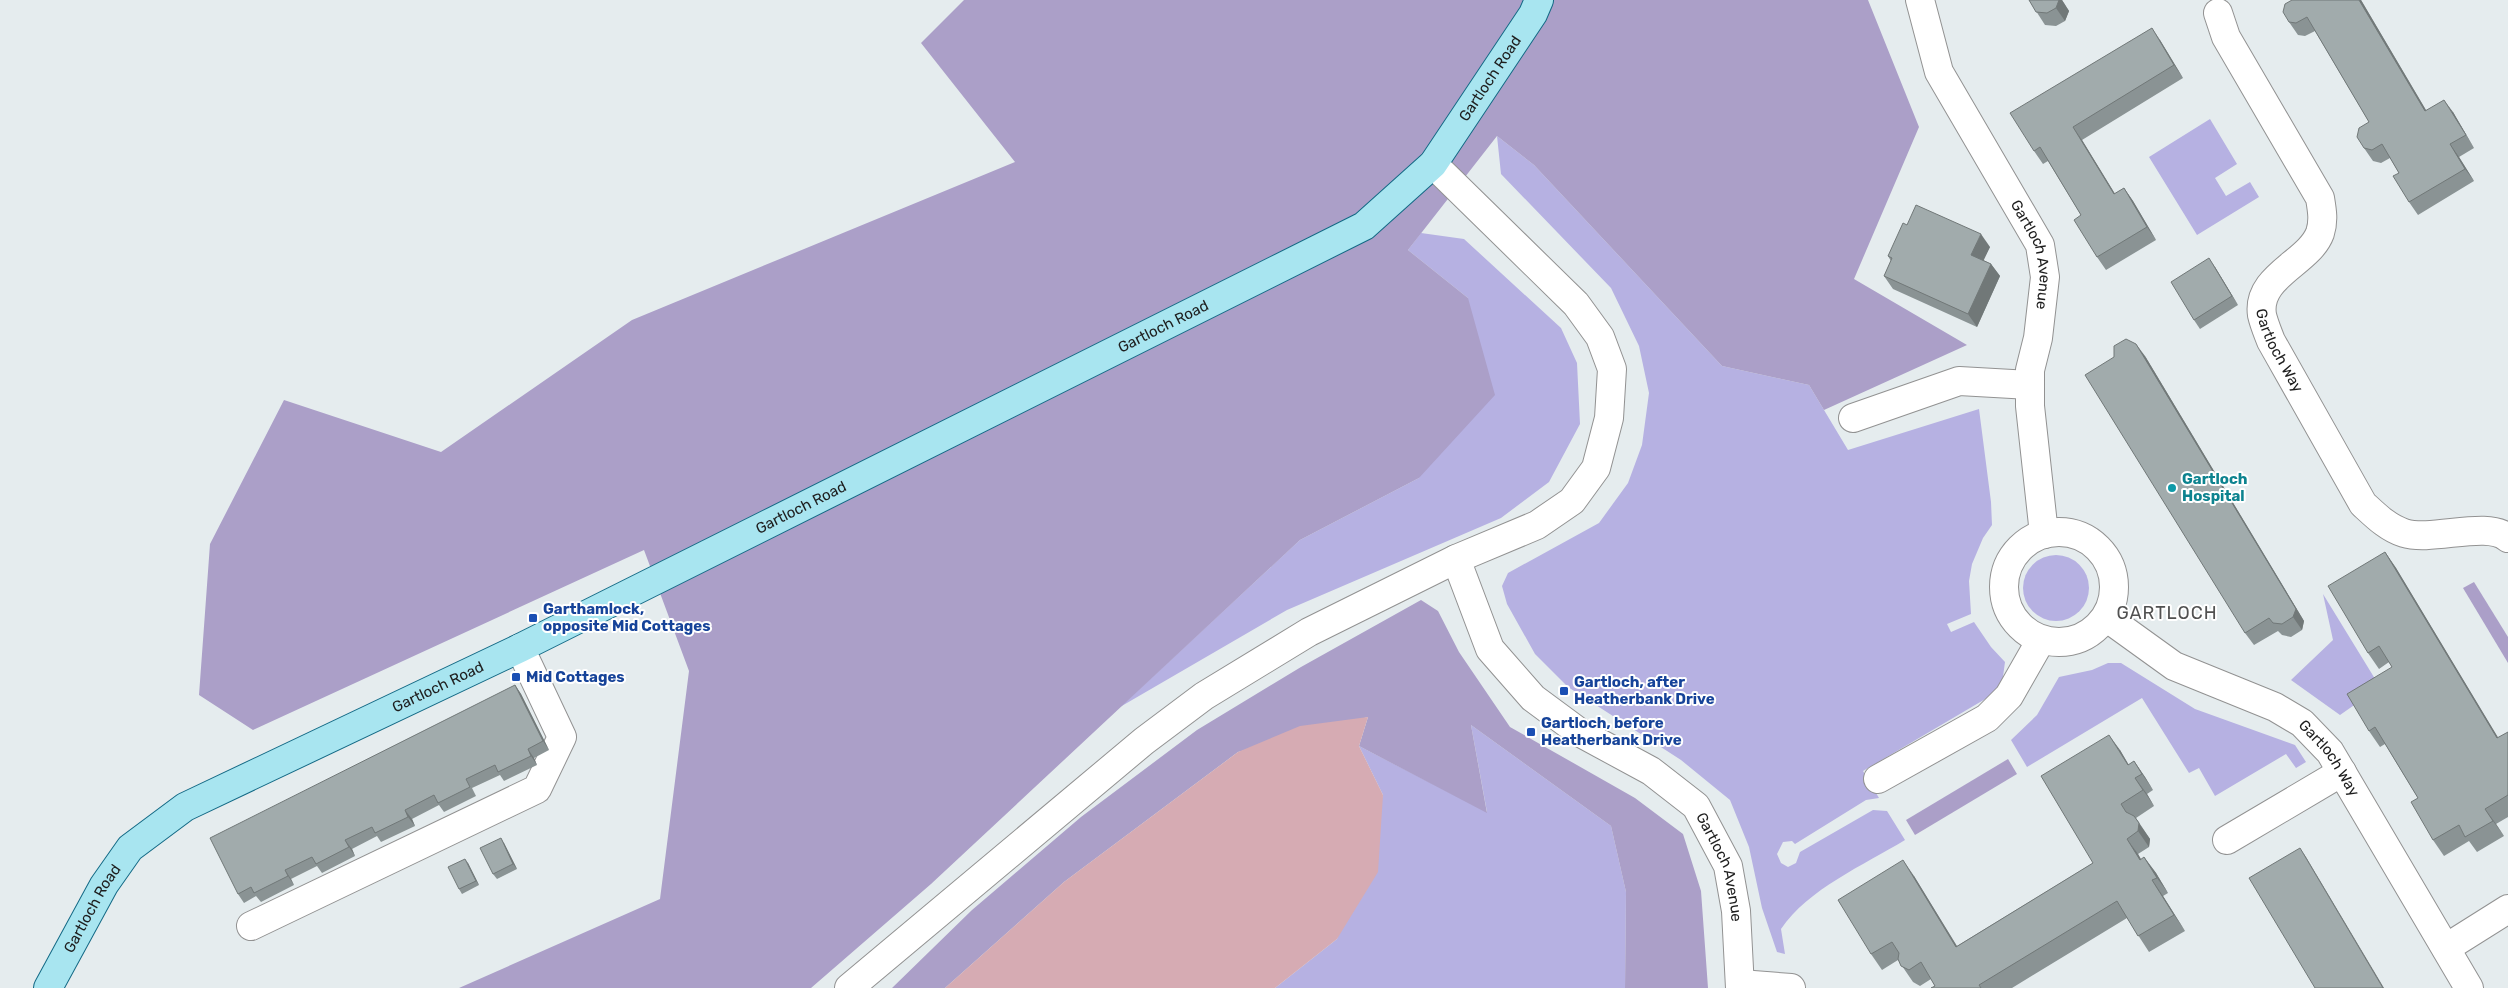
<svg xmlns="http://www.w3.org/2000/svg" width="2508" height="988" viewBox="0 0 2508 988" font-family="Rubik,sans-serif">
<rect width="100%" height="100%" fill="#e5ecee"/>
<g fill="#b6b1e2">
<polygon points="2210,119 2237,164 2215,178 2226,196 2250,182 2259,197 2197,235 2149,157"/>
<path d="M1497,136l37,29 188,201 87,19 39,65 131,-41 12,93 1,23 -9,13 -11,26 -3,17 2,33 -24,10 4,8 23,-10 17,25 14,15 -3,22 -15,14 -124,73 16,27 -13,2 -71,44 -3,-3 -9,1 -6,12 4,9 7,4 8,-4 4,-11 73,-42 14,1 18,29c-41,25 -97,49 -124,89l4,25 -8,-2 -15,-44 -13,-61 -19,-47 -49,-40 -113,-73 -33,-33 -28,-50 -5,-18 6,-13 91,-50 29,-40 14,-38 7,-52 -10,-47 -28,-58 -110,-114z"/>
<polygon points="1421,233 1464,239 1561,328 1577,363 1580,424 1549,482 1501,518 1287,610 1120,707 1300,540 1419,478 1468,298 1408,250"/>
<circle cx="2056" cy="588" r="33"/>
<polygon points="2323,594 2380,687 2340,715 2291,680 2333,640"/>
<polygon points="2108,663 2121,663 2195,709 2295,745 2306,762 2296,768 2286,754 2215,796 2199,768 2189,773 2142,698 2027,767 2011,740 2037,715 2059,677 2092,670"/>
<polygon points="1471,725 1611,826 1626,892 1625,988 1275,988 1337,939 1383,795 1359,746 1487,812"/>
</g>
<g fill="#ab9fc8">
<polygon points="964,0 1868,0 1919,127 1854,279 1967,345 1824,410 1809,385 1722,366 1534,165 1497,136 1408,250 1468,298 1495,395 1419,478 1300,540 931,884 811,988 459,988 660,899 689,671 644,550 253,730 199,695 210,544 284,400 441,452 632,320 1015,162 921,43"/>
<polygon points="2474,582 2508,637 2508,663 2463,588"/>
<polygon points="1421,600 1438,611 1459,652 1510,727 1635,798 1683,834 1701,891 1708,988 1625,988 1626,892 1611,826 1471,725 1487,813 1359,746 1368,717 1238,752 1064,882 945,988 892,988 972,910 1081,817 1197,730 1301,667"/>
<polygon points="2008,759 2017,774 1915,835 1906,820"/>
</g>
<polygon fill="#d6abb3" points="1368,717 1359,746 1383,795 1378,872 1337,939 1275,988 945,988 1064,882 1238,752 1300,726"/>
<g fill="none" stroke-linecap="round" stroke-linejoin="round">
<defs>
<g id="minor">
<path id="s1" d="M1920,0l19,72 101,173 5,32 -7,61 -8,32v36l14,128"/>
<path id="s2" d="M2218,13l8,24 94,161c2,12 4,23 0,35 -11,30 -64,43 -58,82 2,9 6,18 9,26l92,163c13,12 25,24 41,29 29,9 83,-13 104,5"/>
<polyline points="1853,418 1959,381 2030,385"/>
<circle cx="2059" cy="587" r="55"/>
<path id="s3" d="M1456,559l34,90 43,49 46,34 72,39 45,35 32,60 8,45 4,77"/>
<path id="s4" d="M2106,617l68,49 101,41 27,16 28,29 139,236"/>
<polyline points="1878,779 1987,718 2009,696 2041,640"/>
<polyline points="2227,840 2342,772"/>
<polyline points="251,926 537,789 562,737 520,648"/>
<polyline points="2446,948 2508,909"/>
<polyline points="1740,984 1791,988"/>
<polyline points="849,988 1144,741 1204,696 1309,632 1456,559 1537,525 1572,501 1596,468 1609,418 1612,369 1600,337 1576,304 1433,164"/>
</g>
<g id="major">
<path id="s5" d="M48,988l56,-103 26,-37 55,-41 335,-159 844,-422 69,-62 100,-150 6,-14"/>
</g>
</defs>
<use href="#minor" stroke="#929292" stroke-width="30"/>
<use href="#major" stroke="#136985" stroke-width="30"/>
<use href="#minor" stroke="#fff" stroke-width="28"/>
<use href="#major" stroke="#a8e5f0" stroke-width="28"/>
</g>
<g fill="#8a9394">
<polygon points="2029,0 2062,0 2069,11 2065,21 2056,26 2045,25"/>
<polygon points="2292,0 2361,0 2426,110 2453,112 2474,148 2459,157 2474,181 2418,215 2409,202 2399,173 2390,158 2381,163 2373,161 2364,148 2369,122 2315,31 2305,36 2298,35 2289,22"/>
<polygon points="2160,40 2183,78 2082,140 2115,194 2124,188 2133,201 2156,240 2106,270 2097,257 2081,215 2048,161 2043,164 2034,151"/>
<polygon points="1907,225 1990,247 1983,260 1991,264 2000,276 1977,327 1893,289 1884,276 1891,261 1888,256"/>
<polygon points="2215,267 2238,305 2200,329 2194,320"/>
<polygon points="2145,356 2304,621 2302,630 2291,637 2282,635 2278,631 2254,645 2245,633"/>
<polygon points="2385,552 2396,568 2498,738 2508,732 2508,817 2496,824 2504,836 2477,852 2469,841 2444,856 2433,840 2418,798 2385,744 2380,747 2369,731 2392,667 2389,662 2379,669 2368,653"/>
<polygon points="515,685 521,694 549,750 534,758 537,765 504,781 500,775 472,788 476,796 444,812 439,805 412,819 415,826 381,842 377,836 352,849 355,856 322,873 317,866 291,879 294,885 261,902 256,896 244,903 238,894"/>
<polygon points="2120,750 2129,765 2134,761 2145,777 2153,790 2147,794 2154,806 2136,818 2150,839 2149,847 2138,854 2141,860 2144,857 2156,873 2168,893 2163,896 2185,931 2149,952 2127,918 2012,988 1931,988 1935,986 1931,979 1920,986 1913,982 1898,960 1882,970 1871,954 1914,876 1957,946 2093,863"/>
<polygon points="504,843 517,869 497,879 493,874"/>
<polygon points="468,863 479,885 462,894 459,889"/>
</g>
<g fill="#717878">
<polygon points="2059,0 2062,0 2069,11 2065,21 2056,8"/>
<polygon points="2359,0 2361,0 2434,124 2425,111"/>
<polygon points="2152,28 2160,40 2183,78 2174,65"/>
<polygon points="2444,100 2453,112 2474,148 2466,135"/>
<polygon points="2073,127 2082,140 2123,207 2114,194"/>
<polygon points="2450,144 2459,157 2474,181 2465,169"/>
<polygon points="2124,188 2133,201 2156,240 2147,227"/>
<polygon points="1981,234 1990,247 1980,268 1971,255"/>
<polygon points="2209,258 2215,267 2238,305 2232,296"/>
<polygon points="1991,264 2000,276 1977,327 1968,314"/>
<polygon points="2136,344 2145,356 2304,621 2302,630 2293,617"/>
<polygon points="2385,552 2396,568 2508,754 2497,738"/>
<polygon points="515,685 521,694 549,750 543,741"/>
<polygon points="2109,735 2120,750 2136,778 2128,765"/>
<polygon points="528,749 534,758 537,765 531,756"/>
<polygon points="2134,761 2145,777 2153,790 2142,774"/>
<polygon points="2135,778 2147,794 2154,806 2143,790"/>
<polygon points="2485,809 2496,824 2504,836 2493,821"/>
<polygon points="405,810 412,819 415,826 408,817"/>
<polygon points="2134,816 2150,839 2149,847 2138,831"/>
<polygon points="501,838 504,843 517,869 513,864"/>
<polygon points="2127,839 2138,854 2151,876 2140,860"/>
<polygon points="345,840 352,849 355,856 349,847"/>
<polygon points="2300,848 2306,857 2384,988 2383,988"/>
<polygon points="2144,857 2156,873 2168,893 2157,878"/>
<polygon points="465,859 468,863 479,885 476,881"/>
<polygon points="1903,860 1914,876 1967,963 1956,947"/>
<polygon points="285,870 291,879 294,885 288,876"/>
<polygon points="2152,880 2163,896 2185,931 2174,915"/>
</g>
<g fill="#a1abac" stroke="#717878">
<polygon points="2029,0 2059,0 2056,8 2047,13 2036,12"/>
<polygon points="2292,0 2359,0 2425,111 2444,100 2466,135 2450,144 2465,169 2409,202 2393,176 2399,173 2382,144 2372,150 2364,148 2357,137 2359,128 2369,122 2307,17 2296,23 2289,22 2283,12 2285,4"/>
<polygon points="2152,28 2174,65 2073,127 2114,194 2124,188 2147,227 2097,257 2074,220 2081,215 2040,147 2034,151 2010,113"/>
<polygon points="1916,205 1981,234 1971,255 1991,264 1968,314 1884,276 1892,258 1888,256 1903,223 1907,225"/>
<polygon points="2209,258 2232,296 2194,320 2171,282"/>
<polygon points="2126,339 2136,344 2296,609 2293,617 2282,624 2273,623 2269,618 2245,633 2085,375 2114,357 2114,346"/>
<polygon points="2385,552 2497,738 2508,732 2508,795 2485,809 2493,821 2465,837 2459,825 2433,840 2411,802 2418,798 2375,727 2369,731 2347,694 2392,667 2379,646 2368,653 2328,586"/>
<polygon points="515,685 543,741 528,749 531,756 498,772 495,765 466,779 470,787 438,803 434,795 405,810 408,817 375,833 372,827 345,840 349,847 316,864 312,857 285,870 288,876 254,893 251,887 238,894 210,838"/>
<polygon points="2109,735 2128,765 2134,761 2142,774 2135,778 2143,790 2121,804 2126,812 2134,816 2139,823 2138,831 2127,839 2140,860 2144,857 2157,878 2152,880 2174,915 2138,936 2117,901 1979,985 1981,988 1931,988 1935,986 1921,962 1909,970 1901,966 1898,959 1899,953 1892,942 1871,954 1838,900 1903,860 1956,947 2093,863 2041,776"/>
<polygon points="501,838 513,864 493,874 480,848"/>
<polygon points="2300,848 2383,988 2315,988 2249,878"/>
<polygon points="465,859 476,881 459,889 448,867"/>
</g>
<circle fill="#0f9aa8" stroke="#fff" stroke-width="2" cx="2172" cy="488" r="5"/>
<g fill="#1a4fb4" stroke="#fff" stroke-width="2">
<rect x="528" y="613" width="10" height="10" rx="2.5"/>
<rect x="511" y="672" width="10" height="10" rx="2.5"/>
<rect x="1559" y="686" width="10" height="10" rx="2.5"/>
<rect x="1526" y="727" width="10" height="10" rx="2.5"/>
</g>
<g text-anchor="middle" stroke-width="4" stroke-linejoin="round" paint-order="stroke">
<g font-size="15" fill="#1e1e1e" stroke="#fff">
<text dy="5" stroke="none"><textPath href="#s5" startOffset="1741">Gartloch Road</textPath></text>
<text dy="5" stroke="none"><textPath href="#s1" startOffset="282">Gartloch Avenue</textPath></text>
<text dy="5" stroke="none"><textPath href="#s5" startOffset="1321">Gartloch Road</textPath></text>
<text dy="5" stroke="none"><textPath href="#s2" startOffset="391">Gartloch Way</textPath></text>
<text dy="5" stroke="none"><textPath href="#s5" startOffset="916">Gartloch Road</textPath></text>
<text dy="5" stroke="none"><textPath href="#s5" startOffset="511">Gartloch Road</textPath></text>
<text dy="5" stroke="none"><textPath href="#s4" startOffset="269">Gartloch Way</textPath></text>
<text dy="5" stroke="none"><textPath href="#s3" startOffset="424">Gartloch Avenue</textPath></text>
<text dy="5" stroke="none"><textPath href="#s5" startOffset="91">Gartloch Road</textPath></text>
</g>
<g font-size="15" font-weight="bold" fill="#0d838f" stroke="#fff" text-anchor="start">
<text x="2182" y="484">Gartloch<tspan x="2182" dy="17">Hospital</tspan></text>
</g>
<g font-size="15" font-weight="bold" fill="#164399" stroke="#fff" text-anchor="start">
<text x="543" y="614">Garthamlock,<tspan x="543" dy="17">opposite Mid Cottages</tspan></text>
<text x="526" y="682">Mid Cottages</text>
<text x="1574" y="687">Gartloch, after<tspan x="1574" dy="17">Heatherbank Drive</tspan></text>
<text x="1541" y="728">Gartloch, before<tspan x="1541" dy="17">Heatherbank Drive</tspan></text>
</g>
<g font-size="18" letter-spacing="1" fill="#515151" stroke="#fff">
<text x="2167" y="619">GARTLOCH</text>
</g>
</g>
</svg>
